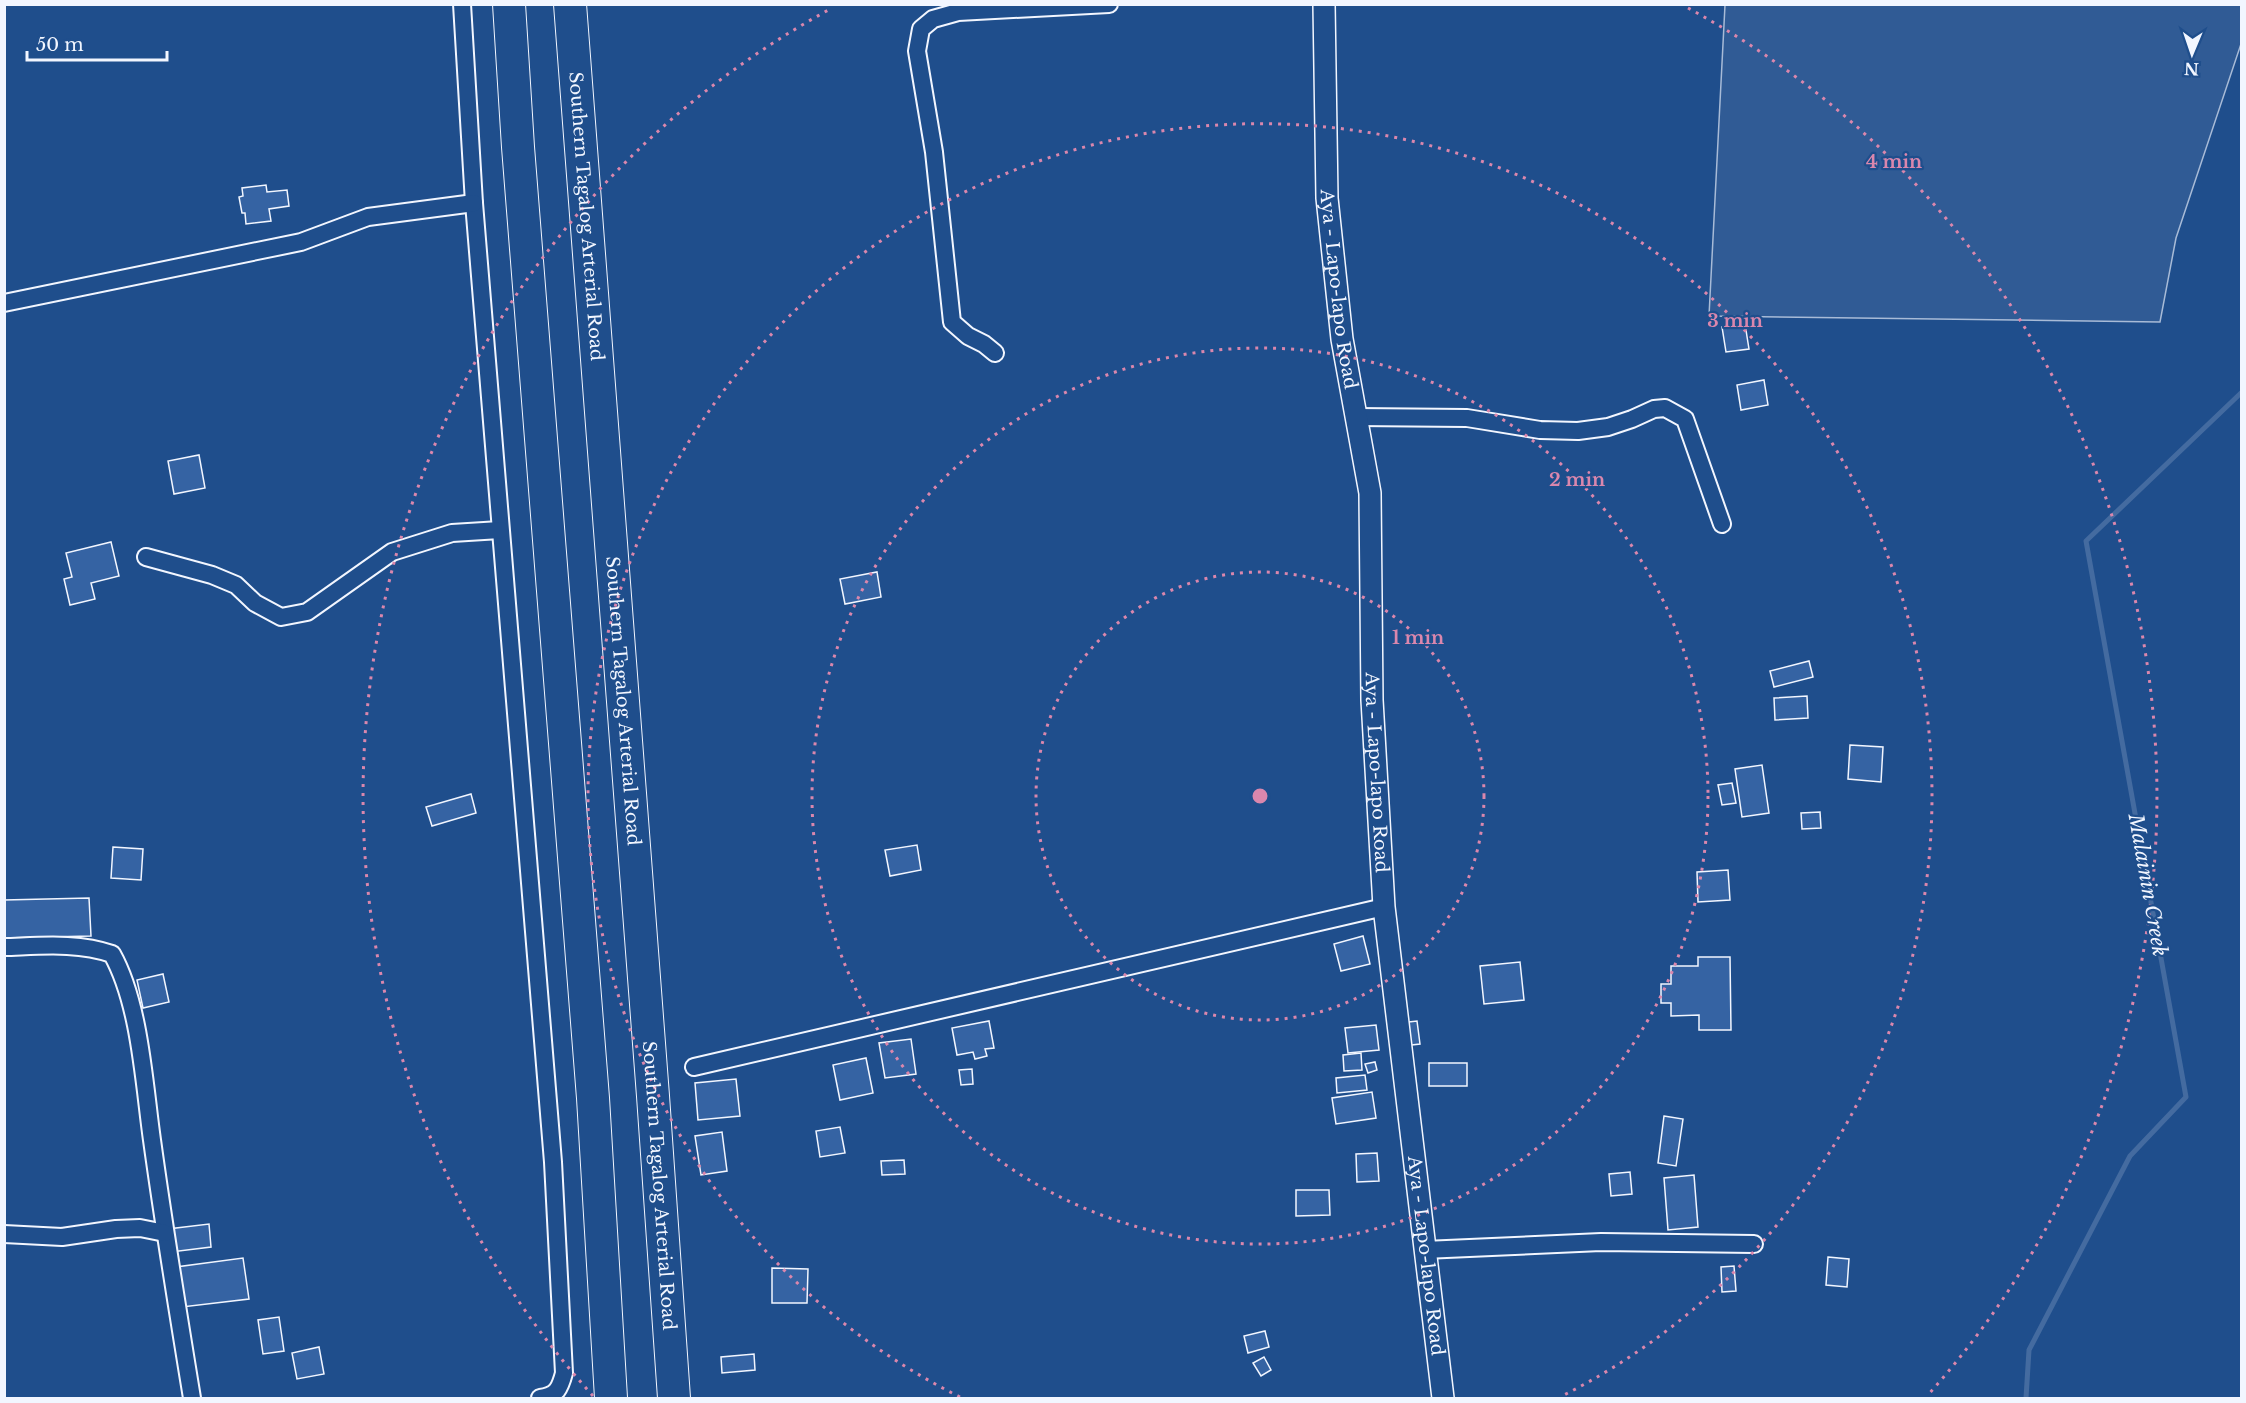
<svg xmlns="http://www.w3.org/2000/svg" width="2246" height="1403" viewBox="0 0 2246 1403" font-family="'Libre Baskerville',serif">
<rect width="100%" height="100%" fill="#1f4e8c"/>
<polygon fill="#305b95" stroke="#a8bbd7" stroke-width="1.5" points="1725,5 2241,5 2241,44 2176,238 2160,322 1709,316"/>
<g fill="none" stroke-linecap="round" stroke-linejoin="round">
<polyline stroke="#446ba0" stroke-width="5" points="2026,1398 2029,1350 2130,1156 2186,1097 2086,541 2242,392"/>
</g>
<g fill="#3563a3" stroke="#f2f6ff" stroke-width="1.5">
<polygon points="266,185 267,192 287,190 289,206 269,209 271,221 246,224 245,213 242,213 239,197 243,196 242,188"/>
<polygon points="1745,324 1749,349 1726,352 1722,327"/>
<polygon points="1764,380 1768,405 1741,410 1737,385"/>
<polygon points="199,455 205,488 174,494 168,461"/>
<polygon points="111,542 119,576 91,583 95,599 70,605 64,579 72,577 66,553"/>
<polygon points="877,572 881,597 845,604 840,579"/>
<polygon points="1809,661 1813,677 1774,687 1770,671"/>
<polygon points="1807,696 1808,718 1775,720 1774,698"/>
<polygon points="1850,745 1883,747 1881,782 1848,779"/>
<polygon points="1762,765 1769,813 1742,817 1735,769"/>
<polygon points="1732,783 1736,803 1722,805 1718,785"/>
<polygon points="471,794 476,813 432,826 426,807"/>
<polygon points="1820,812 1821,828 1802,829 1801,813"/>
<polygon points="917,845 921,870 890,876 885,850"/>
<polygon points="113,847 143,849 141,880 111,878"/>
<polygon points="1728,870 1730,900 1698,902 1697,872"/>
<polygon points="89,898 91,936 4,938 4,900"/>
<polygon points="1363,936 1370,964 1341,971 1334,944"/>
<polygon points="1698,957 1730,957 1731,1030 1699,1030 1699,1015 1671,1016 1671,1003 1661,1003 1661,984 1671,984 1671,966 1698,966"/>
<polygon points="1520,962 1524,1000 1484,1004 1480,966"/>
<polygon points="163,974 169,1002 143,1008 137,980"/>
<polygon points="989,1021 994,1048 985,1049 987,1056 975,1059 973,1052 957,1055 952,1028"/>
<polygon points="1417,1021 1420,1044 1403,1046 1400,1023"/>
<polygon points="1376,1025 1379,1050 1348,1053 1345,1028"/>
<polygon points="911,1039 916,1074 885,1078 879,1043"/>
<polygon points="1361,1053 1362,1070 1344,1071 1343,1055"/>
<polygon points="866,1058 873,1093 840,1100 833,1065"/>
<polygon points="1375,1062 1377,1070 1368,1073 1365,1064"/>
<rect x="1429" y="1063" width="38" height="23"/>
<polygon points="972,1069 973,1084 961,1085 959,1070"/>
<polygon points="1365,1075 1367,1090 1337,1093 1336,1078"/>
<polygon points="736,1079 740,1116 698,1120 695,1083"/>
<polygon points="1372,1092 1376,1118 1336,1124 1332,1098"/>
<polygon points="1664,1116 1683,1119 1676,1166 1658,1163"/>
<polygon points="840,1127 845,1153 820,1157 816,1131"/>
<polygon points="722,1132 727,1171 701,1175 695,1136"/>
<polygon points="1377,1153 1379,1181 1357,1182 1356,1154"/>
<polygon points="904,1160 905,1174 882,1175 881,1161"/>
<polygon points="1630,1172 1632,1194 1611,1196 1609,1174"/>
<polygon points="1694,1175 1698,1227 1668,1230 1664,1178"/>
<polygon points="1296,1190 1329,1190 1330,1215 1296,1216"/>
<polygon points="209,1224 211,1247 171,1252 168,1229"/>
<polygon points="1828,1257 1849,1259 1847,1287 1826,1285"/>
<polygon points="243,1258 249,1299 182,1307 176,1267"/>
<polygon points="1734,1266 1736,1291 1722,1292 1721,1267"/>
<polygon points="772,1268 808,1269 807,1303 772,1303"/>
<polygon points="279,1317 284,1351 263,1354 258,1320"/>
<polygon points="1265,1331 1269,1347 1248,1353 1244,1336"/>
<polygon points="319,1347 324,1374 297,1379 292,1353"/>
<polygon points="754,1354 755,1370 722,1373 721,1357"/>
<polygon points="1264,1357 1271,1370 1261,1376 1253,1363"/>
</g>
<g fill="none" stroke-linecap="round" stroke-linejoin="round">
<defs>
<g id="minor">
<path d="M462,4l12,199 79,959 11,211c-4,15 -7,23 -24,25"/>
<polyline points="4,303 301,242 368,217 474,203"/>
<polyline points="995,353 984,344 968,336 952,322 934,152 917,51 921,29 933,19 958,12 1109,4"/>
<polyline points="1356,417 1467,418 1540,430 1578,431 1608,427 1632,419 1654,409 1665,408 1685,419 1722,524"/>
<polyline points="146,557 212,575 236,585 255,603 281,617 307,612 392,552 452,533 500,530"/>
<path d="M4,947c36,-1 74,-5 108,7 28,50 32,129 40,186 12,87 26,173 40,258"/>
<polyline points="694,1067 1384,907"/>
<polyline points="4,1234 62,1237 116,1229 140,1228 165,1233"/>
<polyline points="1424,1250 1601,1242 1754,1244"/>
</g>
<g id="tertiary">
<path id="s1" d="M1324,4l3,194 15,141 28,154 2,207 12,207 59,491"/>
</g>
<g id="motorway">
<polyline points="509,4 518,147 593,1098 611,1398"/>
<path id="s2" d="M570,4l83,1092 21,302"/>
</g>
</defs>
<use href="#minor" stroke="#f2f6ff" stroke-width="20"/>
<use href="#tertiary" stroke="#f2f6ff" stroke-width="24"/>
<use href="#motorway" stroke="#f2f6ff" stroke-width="34"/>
<use href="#minor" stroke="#1f4e8c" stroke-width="16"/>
<use href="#tertiary" stroke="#1f4e8c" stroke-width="21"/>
<use href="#motorway" stroke="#1f4e8c" stroke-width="32"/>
</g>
<g fill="none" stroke="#da87ad" stroke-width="3" stroke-dasharray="3 6">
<circle cx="1260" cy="796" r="224"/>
<circle cx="1260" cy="796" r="448"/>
<path d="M960 1397A672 672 0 1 1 1560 1397"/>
<path d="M593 1396A897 897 0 0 1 832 8M1688 8A897 897 0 0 1 1927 1396"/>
</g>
<g text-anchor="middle" stroke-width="4.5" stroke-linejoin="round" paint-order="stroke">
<g font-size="18" fill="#f2f6ff" stroke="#1f4e8c">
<text dy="6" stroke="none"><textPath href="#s2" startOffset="213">Southern Tagalog Arterial Road</textPath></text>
<text dy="6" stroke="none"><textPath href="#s1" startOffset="286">Aya - Lapo-lapo Road</textPath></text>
<text dy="6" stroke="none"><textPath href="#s2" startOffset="699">Southern Tagalog Arterial Road</textPath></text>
<text dy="6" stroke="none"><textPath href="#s1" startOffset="772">Aya - Lapo-lapo Road</textPath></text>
<text dy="6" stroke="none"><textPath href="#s2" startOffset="1185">Southern Tagalog Arterial Road</textPath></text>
<text dy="6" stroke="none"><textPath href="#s1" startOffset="1258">Aya - Lapo-lapo Road</textPath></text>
</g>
<g font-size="20" font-style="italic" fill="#f2f6ff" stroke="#1f4e8c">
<text transform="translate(2148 885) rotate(80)" y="7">Malainin Creek</text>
</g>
</g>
<circle cx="1260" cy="796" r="9" fill="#da87ad" stroke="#1f4e8c" stroke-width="3"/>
<g font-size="18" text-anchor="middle" font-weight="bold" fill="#da87ad" stroke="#1f4e8c" stroke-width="4.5" stroke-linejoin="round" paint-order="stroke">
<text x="1894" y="168">4 min</text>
<text x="1735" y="327">3 min</text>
<text x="1577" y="486">2 min</text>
<text x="1418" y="644">1 min</text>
</g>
<rect width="2246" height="1403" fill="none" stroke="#f2f6ff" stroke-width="12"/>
<g transform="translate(2192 54) rotate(182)" stroke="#1f4e8c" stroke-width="4.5" paint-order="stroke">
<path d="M0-4.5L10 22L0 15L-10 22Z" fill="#f2f6ff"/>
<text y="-9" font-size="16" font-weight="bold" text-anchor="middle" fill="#f2f6ff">N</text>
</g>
<path d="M27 51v9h140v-9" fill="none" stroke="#f2f6ff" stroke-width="3"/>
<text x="36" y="51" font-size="18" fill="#f2f6ff" stroke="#1f4e8c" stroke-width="4.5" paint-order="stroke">50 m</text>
</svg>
